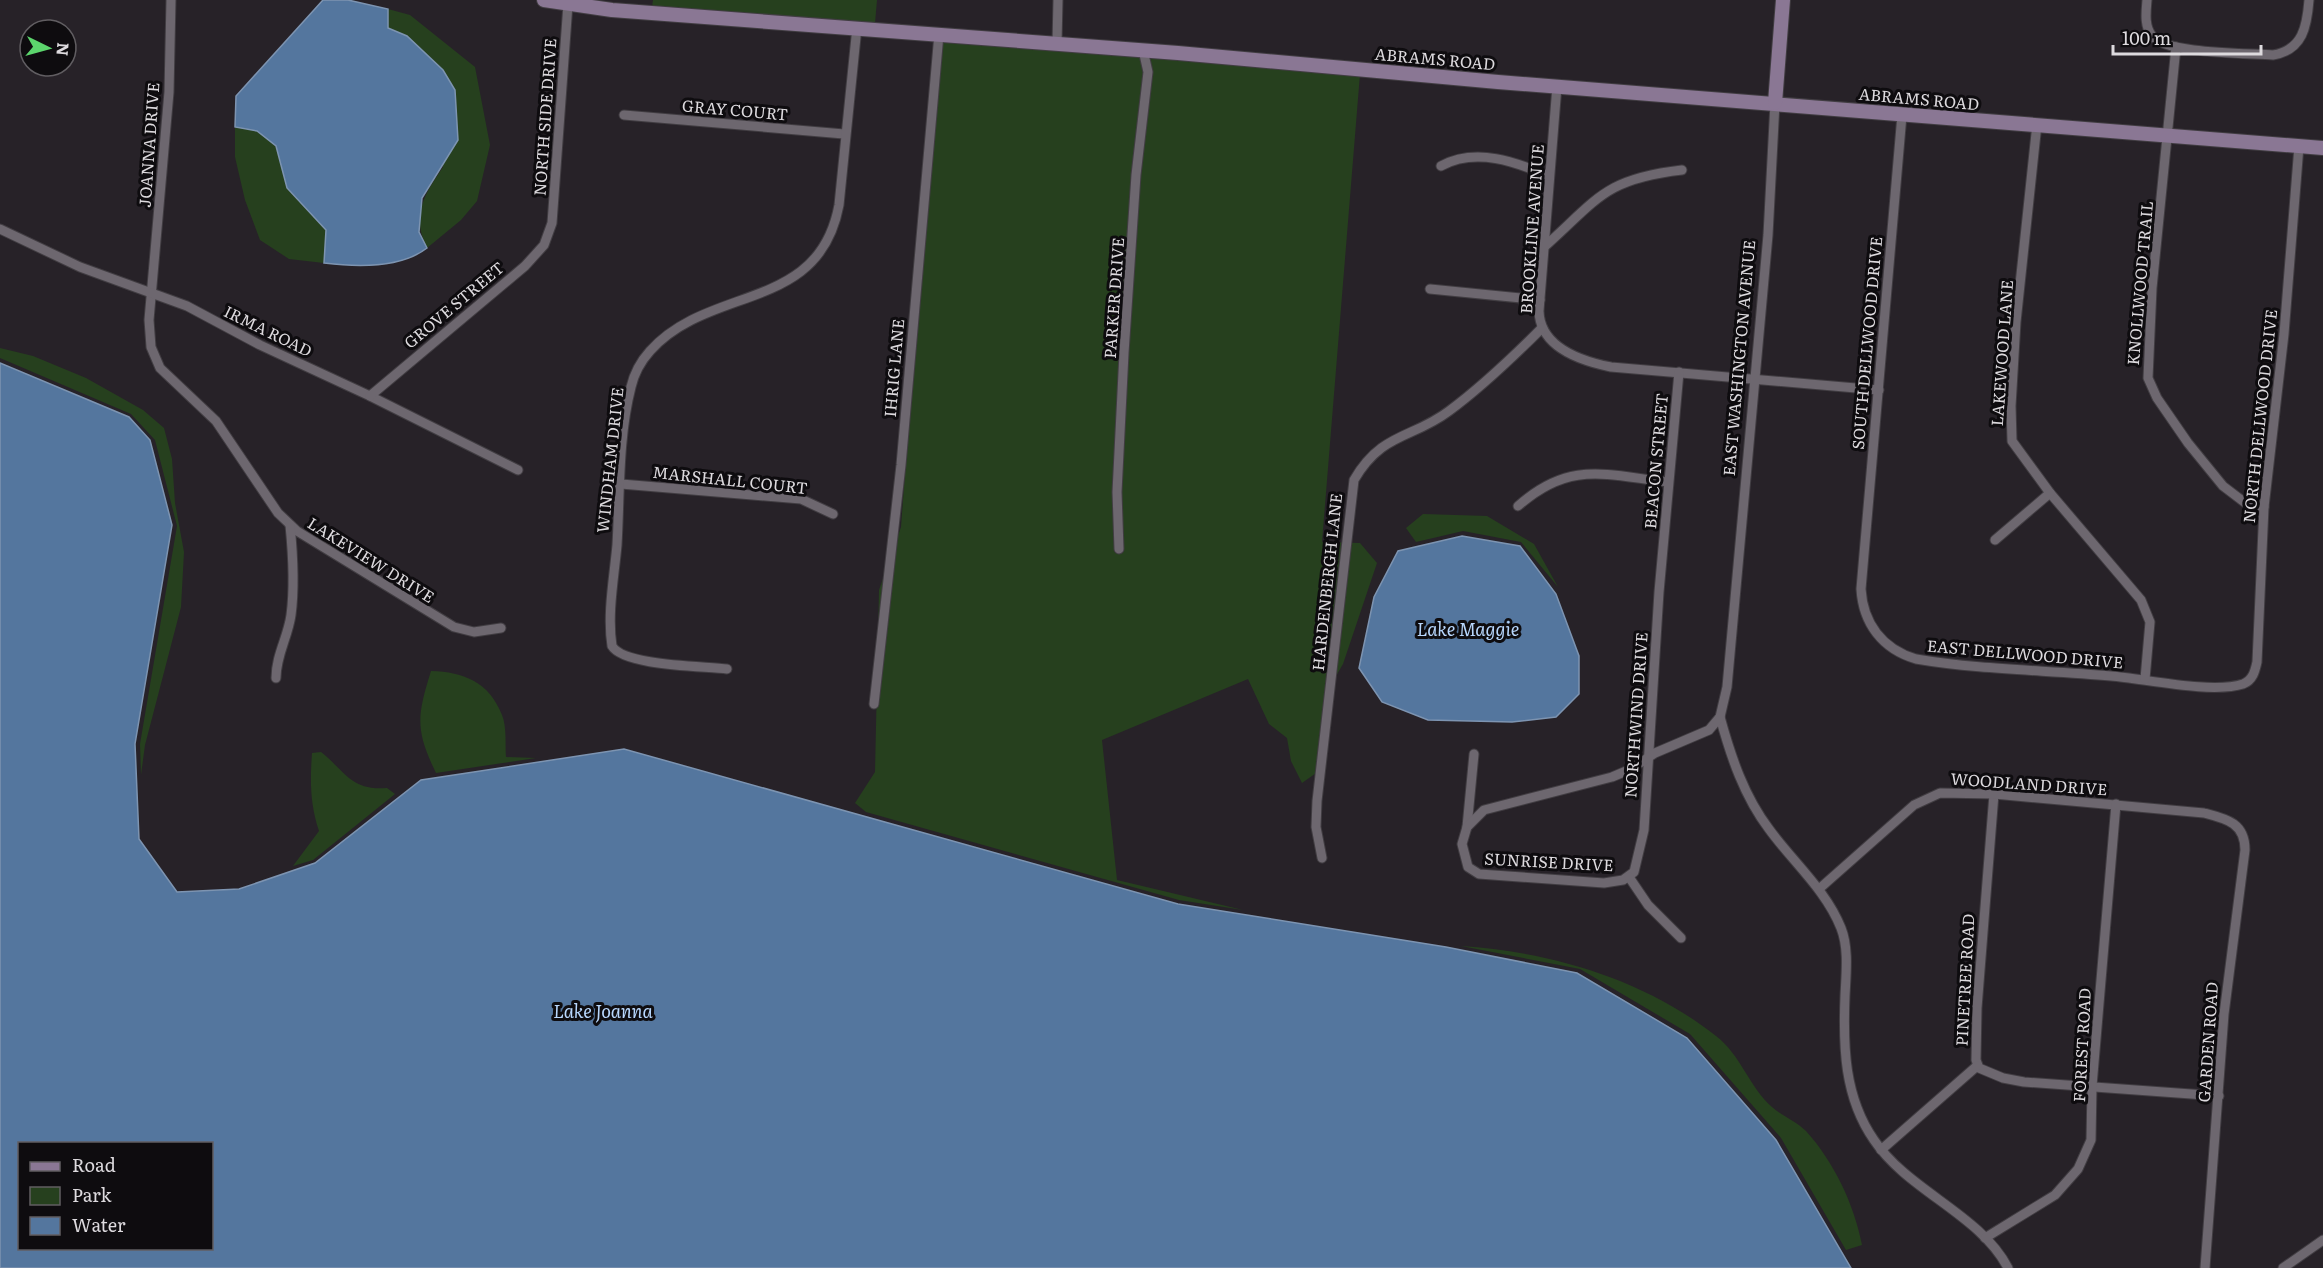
<svg xmlns="http://www.w3.org/2000/svg" width="2323" height="1268" viewBox="0 0 2323 1268" font-family="Literata,serif">
<rect width="100%" height="100%" fill="#272228"/>
<g fill="#26401e">
<polygon points="653,0 877,0 875,23 652,7"/>
<path d="M388,9l22,6 65,52 15,78 -13,56 -16,19 -34,28c-16,-33 -3,-53 16,-81l-55,-139z"/>
<polygon points="937,39 1360,74 1322,542 1360,543 1377,563 1343,664 1329,688 1326,766 1302,783 1291,761 1287,738 1269,724 1248,679 1102,740 1117,880 1243,910 1179,900 866,812 855,803 875,772 879,590 901,527"/>
<polygon points="235,127 257,131 276,146 287,188 326,230 324,263 289,259 260,240 245,200 235,157"/>
<polygon points="0,348 33,356 86,378 143,410 164,428 172,459 175,503 184,552 181,607 145,745 141,775 140,744 177,526 155,440 131,414 0,358"/>
<polygon points="1423,514 1487,516 1534,544 1558,587 1521,542 1463,531 1416,542 1406,528"/>
<path d="M431,671c33,1 58,11 71,44 5,12 3,30 4,42l30,1 -100,15c-21,-43 -19,-57 -5,-102z"/>
<path d="M321,752c25,20 30,39 66,36l8,6 -82,66 -20,6 26,-35c-9,-27 -9,-50 -7,-78z"/>
<path d="M1461,946c90,6 183,33 255,90 24,18 34,52 56,71 10,9 24,14 34,24 28,31 48,73 56,114l-16,5 -65,-112 -91,-104 -110,-65z"/>
</g>
<g fill="#54769e" stroke="#7d94b1" stroke-width="1.5" fill-rule="evenodd">
<path d="M323,0h25l40,9v19l19,8 36,34 12,20 3,50 -36,58 -3,34 8,16c-27,21 -71,19 -103,15l2,-33 -39,-42 -11,-42 -19,-15 -22,-4 1,-31z"/>
<path d="M0,363l129,54 21,23 22,85 -37,219 4,95 38,53 62,-3 76,-26 106,-83 203,-31 554,155 268,43 131,26 110,65 89,102 75,128h-1851zM20,1144h192v104h-192z"/>
<polygon points="1462,536 1520,546 1556,594 1579,656 1579,694 1556,717 1512,722 1428,720 1382,702 1359,668 1374,597 1398,551"/>
</g>
<g fill="none" stroke-linecap="round" stroke-linejoin="round">
<defs>
<g id="street">
<polyline points="171,0 169,92 149,320 151,347 160,368 216,421 278,513 297,531 454,627 474,632 501,628"/>
<path d="M2147,0c-1,12 -3,26 5,36 13,18 97,17 121,19 30,-5 34,-29 36,-55"/>
<polyline points="1057,43 1058,0"/>
<polyline points="2176,47 2152,288 2148,378 2157,398 2188,443 2223,486 2244,502 2264,507"/>
<path d="M1557,86l-18,225c1,36 42,50 72,56l268,23"/>
<polyline points="624,115 844,134"/>
<path d="M1902,115l-41,474c2,34 21,60 55,70 65,11 130,11 195,17 35,3 101,18 132,8 10,-4 12,-13 14,-22l7,-155 20,-173 15,-188"/>
<polyline points="2037,124 2016,322 2011,406 2012,441 2050,493 2141,600 2150,622 2145,679"/>
<path d="M1441,166c35,-19 75,-4 108,10"/>
<polyline points="0,229 80,267 187,306 260,345 370,396 518,470"/>
<path d="M1543,248c55,-49 61,-69 139,-78"/>
<polyline points="1430,289 1540,300"/>
<polyline points="370,396 525,266 544,245 552,223 568,4"/>
<polyline points="621,484 801,499 833,514"/>
<path d="M1518,506c52,-46 87,-31 150,-24"/>
<polyline points="1995,540 2050,493"/>
<polyline points="1119,549 1117,492 1124,353 1136,175 1148,72 1143,50"/>
<path d="M727,669c-24,-3 -103,-3 -115,-23 -5,-32 2,-68 5,-101 3,-51 1,-108 14,-158 3,-13 10,-26 19,-36 60,-67 169,-38 189,-146l18,-178"/>
<path d="M276,678c0,-23 12,-41 15,-63 4,-30 2,-60 -1,-90"/>
<polyline points="874,704 901,465 939,34"/>
<path d="M1720,717c11,40 24,79 49,112 24,33 57,61 72,99 8,20 5,46 4,68 -2,50 -1,101 29,144 34,51 106,74 134,128"/>
<polyline points="1474,754 1467,827 1462,844 1468,867 1479,874 1604,883 1623,880 1634,872 1644,830 1659,592 1679,372"/>
<polyline points="1994,794 1977,1008 1976,1060 1979,1068 2003,1078 2024,1082 2219,1096"/>
<polyline points="1467,827 1484,810 1612,777 1631,769 1655,753 1709,730 1720,717 1727,687 1768,235 1775,103"/>
<path d="M1322,858l-6,-31 1,-26 37,-321c28,-48 58,-41 95,-69 34,-25 64,-54 93,-83"/>
<polyline points="1629,877 1648,905 1681,938"/>
<path d="M1819,889l95,-84 26,-12 54,1 210,19c23,6 41,10 41,37l-21,164 -19,254"/>
<polyline points="1881,1150 1977,1066"/>
<polyline points="1985,1238 2055,1195 2078,1169 2091,1140 2092,1086 2116,804"/>
<polyline points="2283,1268 2323,1240"/>
</g>
<g id="secondary">
<polyline points="544,0 612,10 1178,53 1498,82 2323,148"/>
<polyline points="1775,103 1783,0"/>
</g>
</defs>
<use href="#street" stroke="#413d42" stroke-width="11"/>
<use href="#secondary" stroke="#413d42" stroke-width="16"/>
<use href="#street" stroke="#6d676f" stroke-width="9"/>
<use href="#secondary" stroke="#8a7794" stroke-width="14"/>
</g>
<g text-anchor="middle" stroke-width="6" stroke-linejoin="round" paint-order="stroke">
<g font-size="16" fill="#dddade" stroke="#0e0c0f">
<text transform="translate(1435 59) rotate(5)" y="6">ABRAMS ROAD</text>
<text transform="translate(1919 99) rotate(5)" y="6">ABRAMS ROAD</text>
<text transform="translate(735 110) rotate(5)" y="6">GRAY COURT</text>
<text transform="translate(545 117) rotate(-86)" y="6">NORTH SIDE DRIVE</text>
<text transform="translate(149 145) rotate(-86)" y="6">JOANNA DRIVE</text>
<text transform="translate(1532 229) rotate(-86)" y="6">BROOKLINE AVENUE</text>
<text transform="translate(2140 283) rotate(-85)" y="6">KNOLLWOOD TRAIL</text>
<text transform="translate(1114 298) rotate(-86)" y="6">PARKER DRIVE</text>
<text transform="translate(454 305) rotate(-40)" y="6">GROVE STREET</text>
<text transform="translate(268 331) rotate(26)" y="6">IRMA ROAD</text>
<text transform="translate(1867 343) rotate(-85)" y="6">SOUTH DELLWOOD DRIVE</text>
<text transform="translate(2002 353) rotate(-86)" y="6">LAKEWOOD LANE</text>
<text transform="translate(1739 358) rotate(-85)" y="6">EAST WASHINGTON AVENUE</text>
<text transform="translate(894 368) rotate(-85)" y="6">IHRIG LANE</text>
<text transform="translate(2260 416) rotate(-84)" y="6">NORTH DELLWOOD DRIVE</text>
<text transform="translate(610 460) rotate(-84)" y="6">WINDHAM DRIVE</text>
<text transform="translate(1656 461) rotate(-85)" y="6">BEACON STREET</text>
<text transform="translate(730 480) rotate(6)" y="6">MARSHALL COURT</text>
<text transform="translate(371 560) rotate(32)" y="6">LAKEVIEW DRIVE</text>
<text transform="translate(1327 582) rotate(-84)" y="6">HARDENBERGH LANE</text>
<text transform="translate(2025 654) rotate(5)" y="6">EAST DELLWOOD DRIVE</text>
<text transform="translate(1636 715) rotate(-86)" y="6">NORTHWIND DRIVE</text>
<text transform="translate(2029 784) rotate(4)" y="6">WOODLAND DRIVE</text>
<text transform="translate(1549 862) rotate(3)" y="6">SUNRISE DRIVE</text>
<text transform="translate(1965 980) rotate(-87)" y="6">PINETREE ROAD</text>
<text transform="translate(2208 1042) rotate(-86)" y="6">GARDEN ROAD</text>
<text transform="translate(2082 1045) rotate(-87)" y="6">FOREST ROAD</text>
</g>
<g font-size="18" font-style="italic" fill="#b8d7fd" stroke="#0e0c0f">
<text x="1468" y="636">Lake Maggie</text>
<text x="603" y="1018">Lake Joanna</text>
</g>
</g>
<rect x="18" y="1142" width="195" height="108" fill="#0e0c0f" stroke="#615e62" stroke-width="1.5"/>
<rect x="30" y="1162" width="30" height="9" fill="#8a7794" stroke="#615e62" stroke-width="1.5"/>
<text x="72" y="1172" font-size="18" fill="#dddade">Road</text>
<rect x="30" y="1187" width="30" height="18" fill="#26401e" stroke="#615e62" stroke-width="1.5"/>
<text x="72" y="1202" font-size="18" fill="#dddade">Park</text>
<rect x="30" y="1217" width="30" height="18" fill="#54769e" stroke="#615e62" stroke-width="1.5"/>
<text x="72" y="1232" font-size="18" fill="#dddade">Water</text>
<g transform="translate(48 48) rotate(95)"><circle r="28" fill="#0e0c0f" stroke="#615e62" stroke-width="1.5"/>
<path d="M0-4.5L10 22L0 15L-10 22Z" fill="#5cd56d"/>
<text y="-9" font-size="16" font-weight="bold" text-anchor="middle" fill="#dddade">N</text>
</g>
<path d="M2113 45v9h148v-9" fill="none" stroke="#dddade" stroke-width="3"/>
<text x="2122" y="45" font-size="18" fill="#dddade" stroke="#0e0c0f" stroke-width="4.5" paint-order="stroke">100 m</text>
</svg>
